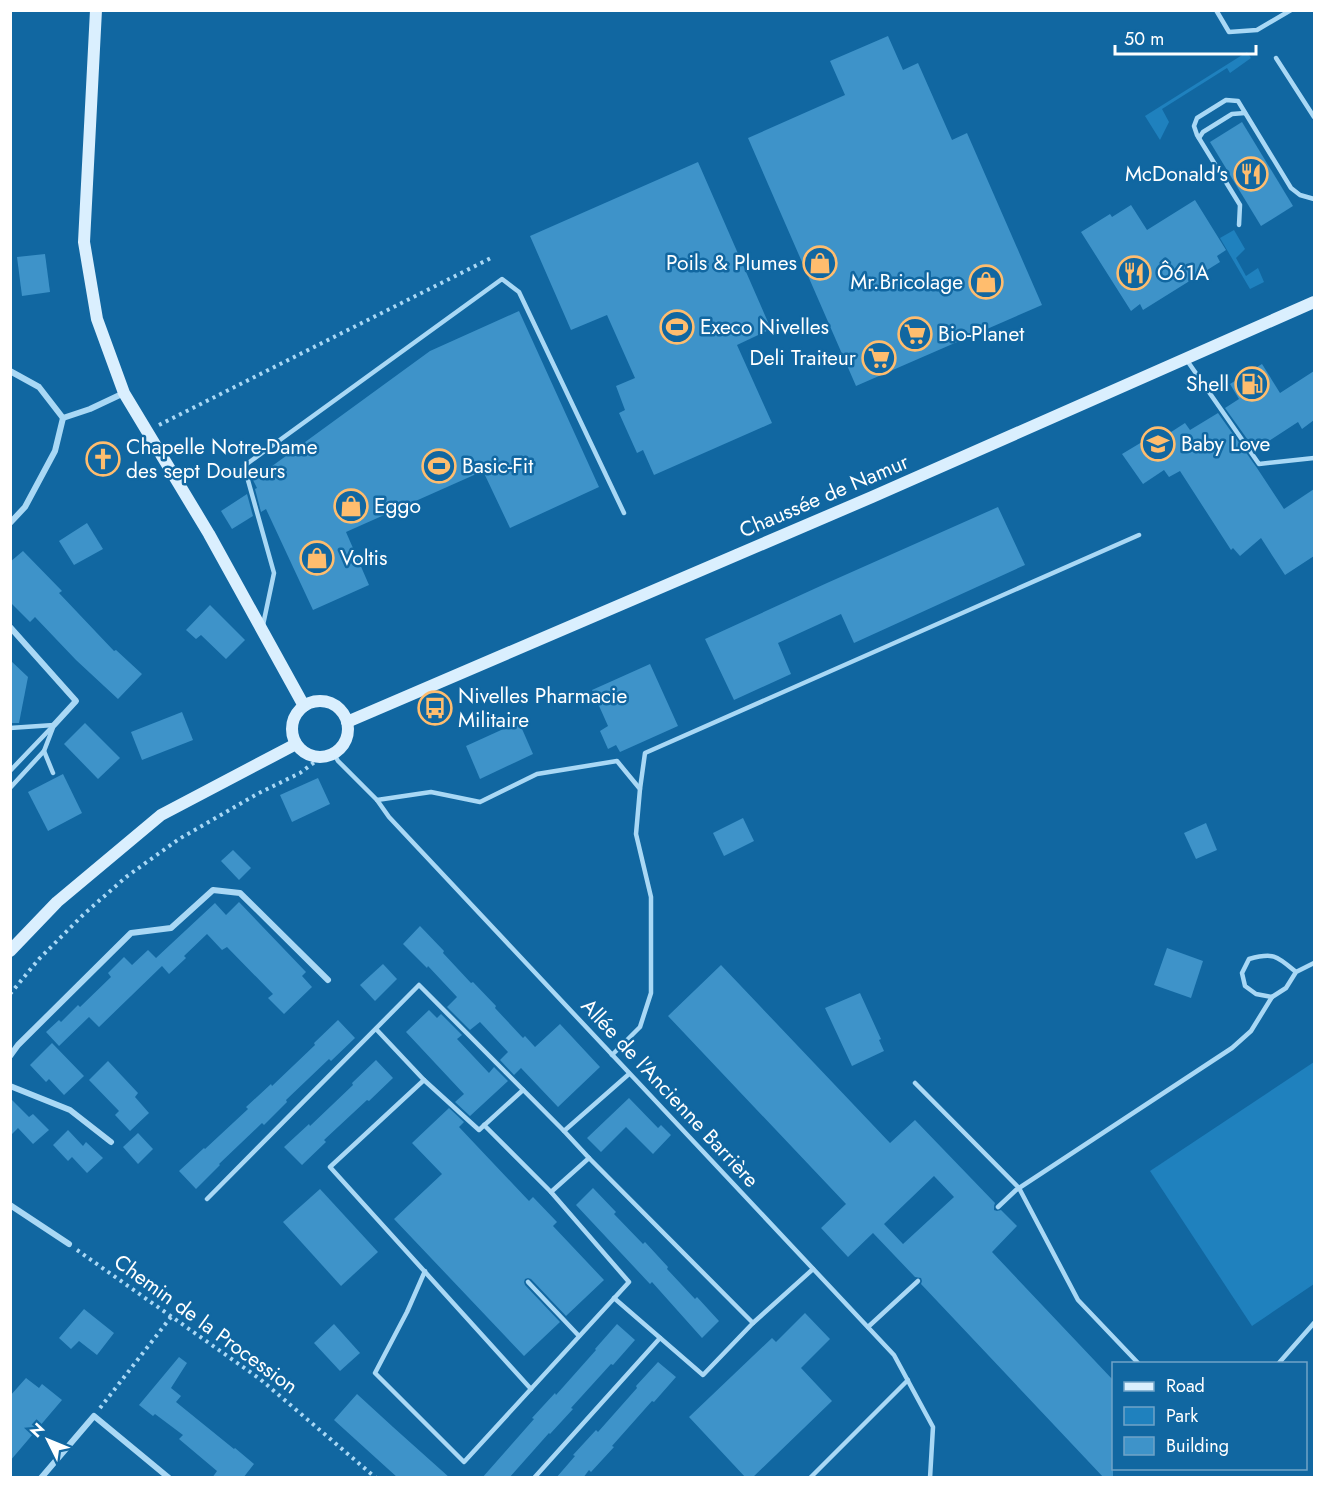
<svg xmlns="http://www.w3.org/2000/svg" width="1325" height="1488" viewBox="0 0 1325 1488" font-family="Jost,sans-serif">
<rect width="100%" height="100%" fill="#1167a1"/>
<g fill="#1f81be">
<polygon points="1247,52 1251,58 1230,73 1227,68 1162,109 1169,122 1160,140 1145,116"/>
<polygon points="1234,230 1245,249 1236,258 1246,276 1258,268 1264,282 1250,289 1220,238"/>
<polygon points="1314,1062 1314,1284 1252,1326 1150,1171"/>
</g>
<g fill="#3e93c9" fill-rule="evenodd">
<polygon points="888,36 903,70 918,63 952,140 967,133 1042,305 856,386 748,138 845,95 830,61"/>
<polygon points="1242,122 1293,206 1261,226 1210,142"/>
<polygon points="698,162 771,329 737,345 772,423 654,475 643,450 637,453 619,413 625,410 616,386 635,378 607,315 571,330 530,236"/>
<polygon points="1195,200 1226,250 1217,256 1220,262 1143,310 1140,304 1131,311 1081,232 1110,214 1112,217 1131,205 1147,230"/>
<polygon points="45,254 50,292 22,296 17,257"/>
<polygon points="519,311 599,487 510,528 483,471 346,532 369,585 313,610 266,509 261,512 255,489 257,488 253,480 430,351"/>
<polygon points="1262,364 1280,393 1314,371 1314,420 1302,429 1298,422 1255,450 1225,408 1239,399 1230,384"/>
<polygon points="1218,413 1257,468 1284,509 1314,489 1314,556 1285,575 1261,538 1240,556 1233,548 1231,550 1180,471 1169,477 1164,470 1143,484 1122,454 1147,439 1151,445 1185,423 1190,430"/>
<polygon points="247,494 253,516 232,529 221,511"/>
<polygon points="998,507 1025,565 854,643 841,614 778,643 791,674 734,700 705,639 827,583"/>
<polygon points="87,523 103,549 74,565 59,541"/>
<polygon points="23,551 62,591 59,593 114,651 116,650 142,674 118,699 76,660 35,617 30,622 10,602 10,562"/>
<polygon points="210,605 245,640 226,659 201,635 196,639 186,630"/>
<polygon points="10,660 28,677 19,723 10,723"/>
<polygon points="650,664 678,726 620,752 616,745 608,749 600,731 608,726 592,690"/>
<polygon points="182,712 193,740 142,760 131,732"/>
<polygon points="519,722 533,754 480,779 466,746"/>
<polygon points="85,723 120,758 98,779 64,744"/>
<polygon points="63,774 82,813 48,831 28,792"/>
<polygon points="318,778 330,804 292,822 280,795"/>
<polygon points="743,818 754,841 724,856 713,833"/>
<polygon points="1206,823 1217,850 1196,859 1184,833"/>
<polygon points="233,850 251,868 239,880 221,861"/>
<polygon points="239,902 306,972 302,976 312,987 284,1014 268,998 273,994 227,947 222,950 207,934 184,956 186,958 169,974 162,966 99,1027 89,1017 59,1046 46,1032 59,1020 61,1022 78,1005 80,1007 111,977 108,973 124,957 132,965 148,950 156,958 215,903 226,915"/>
<polygon points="420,926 444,951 443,953 471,983 473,982 496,1006 495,1008 523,1038 525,1036 535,1047 560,1024 600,1067 558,1107 521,1068 514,1075 500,1060 508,1052 480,1022 470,1030 447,1007 457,997 428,966 427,968 403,944"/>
<polygon points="1167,948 1203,961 1191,998 1154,985"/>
<polygon points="383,964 397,979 375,1001 360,985"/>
<path d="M721,965l169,178 25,-23 80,83 -1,3v4l3,1 4,-1 16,16 -25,26 121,128v98h-9l-183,-194 1,-3 -1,-3 -6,-1 -42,-44 -25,24 -27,-29 25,-24 -178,-188zM934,1176l20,21 -51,47 -19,-20z"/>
<polygon points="860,993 881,1039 879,1040 884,1051 852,1066 825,1008"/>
<polygon points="429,1010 437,1018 441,1014 462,1035 457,1039 489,1073 494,1067 508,1081 470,1116 455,1102 464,1094 406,1032"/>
<polygon points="338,1020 355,1038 331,1061 329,1059 286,1100 287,1102 264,1125 262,1123 219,1164 220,1165 196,1189 179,1171 204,1148 205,1149 248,1109 246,1107 271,1084 272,1086 315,1045 314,1043"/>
<polygon points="52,1043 84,1076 64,1095 49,1079 46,1082 30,1065"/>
<polygon points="376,1060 393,1078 369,1101 367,1100 324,1140 326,1142 302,1165 284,1147 309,1124 310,1126 353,1085 352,1083"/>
<polygon points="108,1061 138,1093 135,1097 149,1113 130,1131 115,1115 119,1111 89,1080"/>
<polygon points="10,1098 29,1117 33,1114 49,1130 33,1144 18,1128 10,1136"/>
<polygon points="629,1098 658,1128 661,1125 671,1135 653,1154 626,1127 601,1152 587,1138"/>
<polygon points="449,1108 464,1122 459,1127 529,1201 533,1197 557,1222 553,1226 604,1280 566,1316 531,1279 528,1278 525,1279 524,1282 525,1285 560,1322 524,1356 394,1219 442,1174 412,1143"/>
<polygon points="68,1130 83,1146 86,1142 103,1158 87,1173 72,1157 68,1161 53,1145"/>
<polygon points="138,1133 153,1149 138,1164 123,1147"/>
<polygon points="593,1188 616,1212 614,1214 643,1244 645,1242 668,1267 667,1269 695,1299 697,1297 719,1321 702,1338 652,1282 650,1284 576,1205"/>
<polygon points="320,1189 378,1252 341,1286 283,1222"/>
<polygon points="84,1309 114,1333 97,1355 79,1341 71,1349 59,1338"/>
<polygon points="805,1313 830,1339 801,1368 832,1401 752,1478 746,1478 689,1417 772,1338 776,1342"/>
<polygon points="334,1324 360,1353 340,1371 314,1343"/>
<polygon points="617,1324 635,1340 613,1365 611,1364 571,1408 573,1409 550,1434 549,1433 509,1478 482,1478 534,1419 532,1418 555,1393 556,1395 596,1350 595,1349"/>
<polygon points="179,1357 187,1363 171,1388 181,1396 176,1402 234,1449 235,1448 254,1464 243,1478 212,1478 217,1471 179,1439 183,1435 155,1414 153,1416 139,1405"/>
<polygon points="658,1362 676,1377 654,1402 652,1401 612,1446 614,1447 591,1472 589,1470 583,1478 556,1478 575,1456 573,1455 596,1430 598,1432 637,1388 636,1386"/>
<polygon points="26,1378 39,1388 42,1384 62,1400 10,1461 10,1396"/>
<polygon points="357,1394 393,1427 450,1478 398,1478 334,1420"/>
</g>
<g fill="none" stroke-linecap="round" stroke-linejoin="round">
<g stroke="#a9d8f5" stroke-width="4" stroke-dasharray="3 4.5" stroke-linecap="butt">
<polyline points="159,425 493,257"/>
<polyline points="10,994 39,959 84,914 126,877 179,839 257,794 300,773 320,758"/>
<polyline points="77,1250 260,1379 376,1478"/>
<polyline points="100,1408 171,1317"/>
</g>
<g stroke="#a9d8f5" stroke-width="4.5">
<polyline points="1216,10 1229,32 1257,30 1291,10"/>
<polyline points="1276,58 1314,117"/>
<polyline points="1199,138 1203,132 1232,114 1245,113"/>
<polyline points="1239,225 1240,205 1197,135 1194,126 1197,118 1226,100 1238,101 1291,188 1300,195 1314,199"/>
<polyline points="1186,359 1259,464 1314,458"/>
<polyline points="263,625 274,573 244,466 502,279 519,292 624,513"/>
<polyline points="10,728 54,725"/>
<polyline points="44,751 53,773"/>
<polyline points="334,754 338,761 377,800 389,817 894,1355 933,1427 930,1478"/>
<polyline points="10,771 52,727"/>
<polyline points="10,788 44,751 54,725"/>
<polyline points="640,789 645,753 1139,535"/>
<polyline points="377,800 431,792 480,802 537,774 617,761 640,789 636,834 651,897 651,993 640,1027 612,1055"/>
<path d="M1296,972c-19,-16 -22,-20 -47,-13l-7,14 3,13 11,8 16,3 14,-9 10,-16 18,-9"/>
<polyline points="376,1029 424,1080 330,1167 531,1389"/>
<polyline points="424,1080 479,1130 523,1090"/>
<polyline points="915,1083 1019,1188 1078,1300 1139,1364"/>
<polyline points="484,1125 551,1192"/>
<polyline points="564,1131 589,1158 753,1323 703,1375 614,1298"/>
<polyline points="207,1199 419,985 564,1131 629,1074"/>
<polyline points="998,1207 1016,1190 1232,1048 1251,1031 1272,997"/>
<polyline points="425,1271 407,1312 375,1373 464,1462 629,1282 551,1192 589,1158"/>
<polyline points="528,1282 579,1336"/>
<polyline points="753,1323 813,1269"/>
<polyline points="868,1327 918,1281"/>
<polyline points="1278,1364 1314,1323"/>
<polyline points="534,1478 660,1338"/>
<polyline points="810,1478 908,1380"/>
</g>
<g stroke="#a9d8f5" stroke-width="6">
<polyline points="10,371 39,387 63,418"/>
<polyline points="63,418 90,409 124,393"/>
<polyline points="10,523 25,507 55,451 63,418"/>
<polyline points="10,627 76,701 54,725"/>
<polyline points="10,1056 18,1045 131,933 171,928 213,890 240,893 328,980"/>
<polyline points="10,1086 70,1110 111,1142"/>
<polyline points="10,1205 69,1244"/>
<polyline points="41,1478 94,1416 169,1478"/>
</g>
<g stroke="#daeffe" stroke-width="12">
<polyline points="96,10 84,242 97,319 124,393 209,534 304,706"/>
<circle cx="320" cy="729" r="28"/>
<polyline points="347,722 872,497 1314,302"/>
<polyline points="10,951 57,902 161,815 296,744"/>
</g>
</g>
<defs>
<symbol id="restaurant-ring" viewBox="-11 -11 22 22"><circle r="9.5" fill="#1167a1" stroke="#ffbd6e" stroke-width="1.5"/><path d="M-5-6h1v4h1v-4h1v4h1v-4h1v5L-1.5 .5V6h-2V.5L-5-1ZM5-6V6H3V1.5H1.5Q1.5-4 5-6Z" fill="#ffbd6e"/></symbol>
<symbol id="shop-ring" viewBox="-11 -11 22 22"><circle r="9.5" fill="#1167a1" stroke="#ffbd6e" stroke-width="1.5"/><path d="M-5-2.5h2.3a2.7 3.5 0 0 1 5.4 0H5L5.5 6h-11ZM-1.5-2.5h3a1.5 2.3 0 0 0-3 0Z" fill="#ffbd6e"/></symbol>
<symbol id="stadium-ring" viewBox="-11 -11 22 22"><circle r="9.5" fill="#1167a1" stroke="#ffbd6e" stroke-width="1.5"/><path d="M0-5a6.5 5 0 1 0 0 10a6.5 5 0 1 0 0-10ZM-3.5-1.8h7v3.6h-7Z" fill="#ffbd6e"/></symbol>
<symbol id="supermarket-ring" viewBox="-11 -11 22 22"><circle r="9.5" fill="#1167a1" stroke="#ffbd6e" stroke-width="1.5"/><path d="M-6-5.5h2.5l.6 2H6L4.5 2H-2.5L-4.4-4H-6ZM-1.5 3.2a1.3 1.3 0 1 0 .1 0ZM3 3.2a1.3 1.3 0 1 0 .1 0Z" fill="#ffbd6e"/></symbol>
<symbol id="fuel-ring" viewBox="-11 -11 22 22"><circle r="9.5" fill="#1167a1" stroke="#ffbd6e" stroke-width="1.5"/><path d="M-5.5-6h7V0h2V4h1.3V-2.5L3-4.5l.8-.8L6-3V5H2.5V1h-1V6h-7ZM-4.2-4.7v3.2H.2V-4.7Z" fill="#ffbd6e"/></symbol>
<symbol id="school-ring" viewBox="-11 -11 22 22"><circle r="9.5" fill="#1167a1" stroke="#ffbd6e" stroke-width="1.5"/><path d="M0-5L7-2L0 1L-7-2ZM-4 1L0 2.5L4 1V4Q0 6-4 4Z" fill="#ffbd6e"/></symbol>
<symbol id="church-ring" viewBox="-11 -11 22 22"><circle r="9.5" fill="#1167a1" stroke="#ffbd6e" stroke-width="1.5"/><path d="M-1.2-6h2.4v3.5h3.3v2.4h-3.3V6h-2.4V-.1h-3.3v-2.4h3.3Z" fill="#ffbd6e"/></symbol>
<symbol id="bus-ring" viewBox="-11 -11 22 22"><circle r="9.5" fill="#1167a1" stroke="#ffbd6e" stroke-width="1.5"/><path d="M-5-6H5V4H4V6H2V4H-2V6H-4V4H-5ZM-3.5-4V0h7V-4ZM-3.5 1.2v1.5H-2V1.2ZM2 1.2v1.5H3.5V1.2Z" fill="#ffbd6e"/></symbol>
</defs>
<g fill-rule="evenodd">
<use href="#restaurant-ring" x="1232" y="155" width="38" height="38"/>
<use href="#shop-ring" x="801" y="244" width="38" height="38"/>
<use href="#restaurant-ring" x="1115" y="254" width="38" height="38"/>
<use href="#shop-ring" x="967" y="263" width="38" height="38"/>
<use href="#stadium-ring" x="658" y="308" width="38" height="38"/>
<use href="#supermarket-ring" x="896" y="315" width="38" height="38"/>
<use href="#supermarket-ring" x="860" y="339" width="38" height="38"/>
<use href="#fuel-ring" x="1233" y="365" width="38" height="38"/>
<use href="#school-ring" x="1139" y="425" width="38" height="38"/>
<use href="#church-ring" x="84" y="440" width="38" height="38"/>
<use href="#stadium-ring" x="420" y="447" width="38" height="38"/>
<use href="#shop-ring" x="332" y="487" width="38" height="38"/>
<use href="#shop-ring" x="298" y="539" width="38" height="38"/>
<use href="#bus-ring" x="416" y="689" width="38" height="38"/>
</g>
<g text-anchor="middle" stroke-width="5" stroke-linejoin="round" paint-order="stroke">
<g font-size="21" fill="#fff" stroke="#1167a1" text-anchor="start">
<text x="1228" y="181" text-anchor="end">McDonald's</text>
<text x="797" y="270" text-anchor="end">Poils &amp; Plumes</text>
<text x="1157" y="280">Ô61A</text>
<text x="963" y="289" text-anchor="end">Mr.Bricolage</text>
<text x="700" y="334">Execo Nivelles</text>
<text x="938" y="341">Bio-Planet</text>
<text x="856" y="365" text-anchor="end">Deli Traiteur</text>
<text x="1229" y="391" text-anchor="end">Shell</text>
<text x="1181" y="451">Baby Love</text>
<text x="126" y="454">Chapelle Notre-Dame<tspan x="126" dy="24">des sept Douleurs</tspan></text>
<text x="462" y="473">Basic-Fit</text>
<text x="374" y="513">Eggo</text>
<text x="340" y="565">Voltis</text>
<text x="458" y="703">Nivelles Pharmacie<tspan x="458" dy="24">Militaire</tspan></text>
</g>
<g font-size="21" fill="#fff" stroke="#1167a1">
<text transform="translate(824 496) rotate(-23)" y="7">Chaussée de Namur</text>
<text transform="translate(670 1093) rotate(47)" y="7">Allée de l'Ancienne Barrière</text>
<text transform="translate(206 1324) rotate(36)" y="7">Chemin de la Procession</text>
</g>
</g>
<rect width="1325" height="1488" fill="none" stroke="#ffffff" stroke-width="24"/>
<rect x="1112" y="1362" width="195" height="108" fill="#1167a1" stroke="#70a4c7" stroke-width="1.5"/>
<rect x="1124" y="1382" width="30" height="9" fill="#daeffe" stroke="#70a4c7" stroke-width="1.5"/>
<text x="1166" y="1392" font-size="18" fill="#ffffff">Road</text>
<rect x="1124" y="1407" width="30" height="18" fill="#1f81be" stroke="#70a4c7" stroke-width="1.5"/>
<text x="1166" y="1422" font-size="18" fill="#ffffff">Park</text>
<rect x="1124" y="1437" width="30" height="18" fill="#3e93c9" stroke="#70a4c7" stroke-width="1.5"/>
<text x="1166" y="1452" font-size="18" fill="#ffffff">Building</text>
<g transform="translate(48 1440) rotate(313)" stroke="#1167a1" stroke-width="4.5" paint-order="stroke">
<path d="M0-4.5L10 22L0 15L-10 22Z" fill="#ffffff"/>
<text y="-9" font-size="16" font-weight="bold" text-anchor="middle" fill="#ffffff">N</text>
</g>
<path d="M1115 45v9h141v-9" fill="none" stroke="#ffffff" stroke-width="3"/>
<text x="1124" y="45" font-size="18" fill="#ffffff" stroke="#1167a1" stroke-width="4.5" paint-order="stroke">50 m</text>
</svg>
